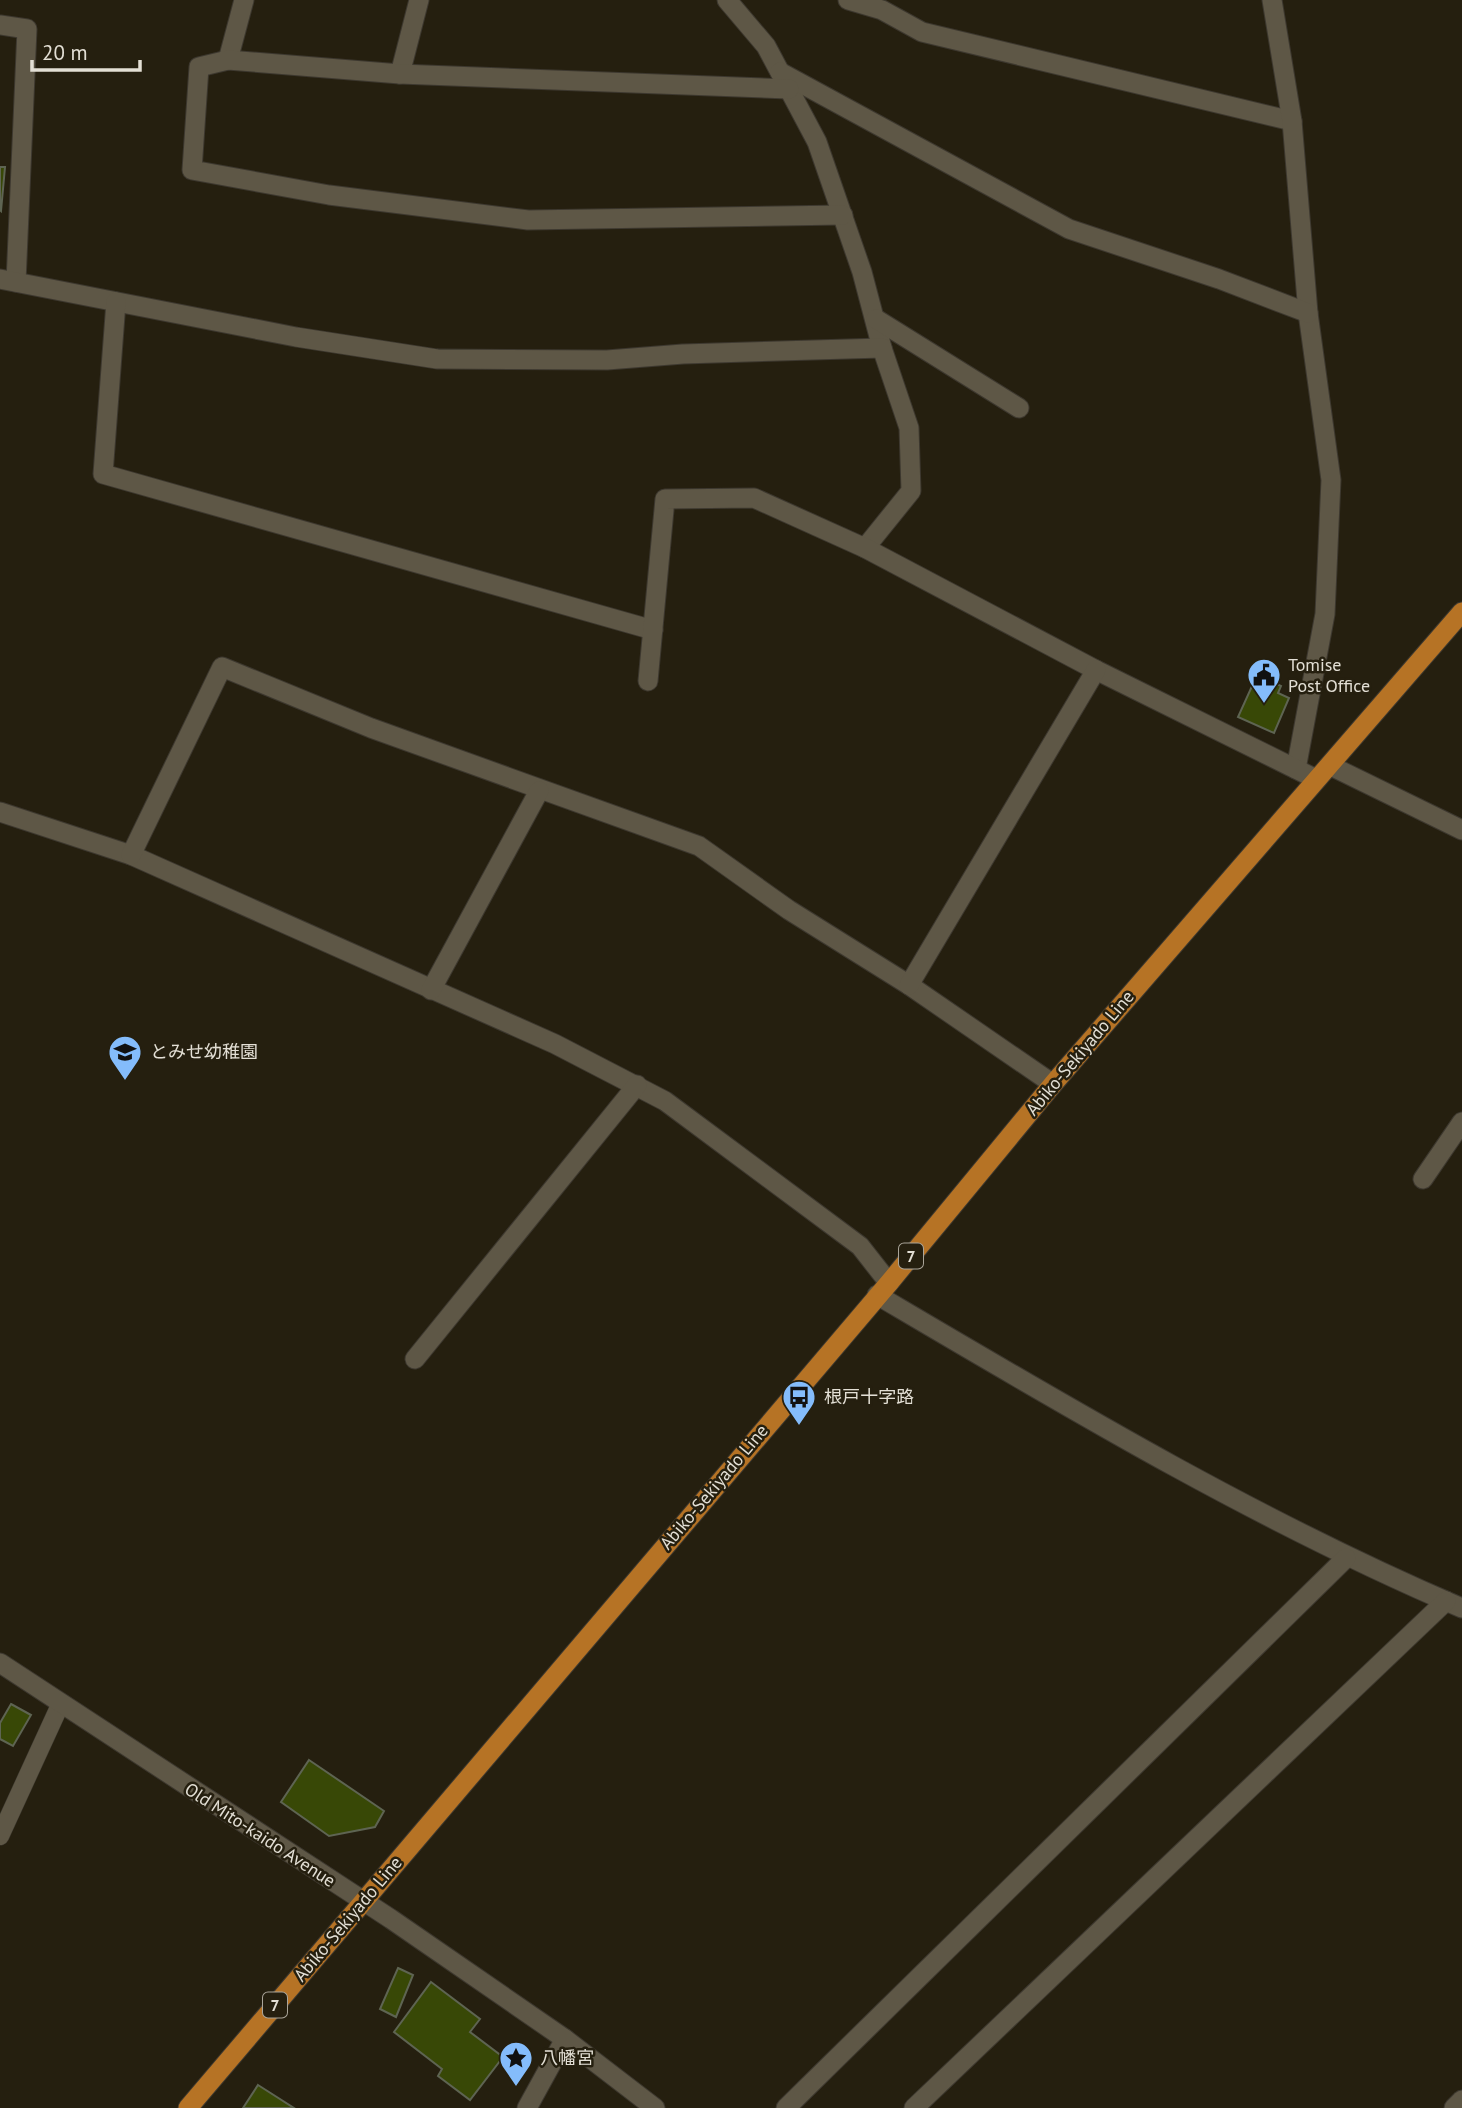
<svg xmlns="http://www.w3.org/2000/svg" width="1462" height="2108" viewBox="0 0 1462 2108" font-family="'PT Sans','Noto Sans JP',sans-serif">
<rect width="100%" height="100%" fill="#251f0f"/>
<g fill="#384806" stroke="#5e6452" stroke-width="2">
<polygon points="0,167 5,167 1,211 0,210"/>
<polygon points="1257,675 1281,686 1278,693 1289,698 1274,733 1238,717"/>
<polygon points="11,1704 31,1715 13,1746 0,1739 0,1723"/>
<polygon points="309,1760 384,1811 375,1827 329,1836 281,1802"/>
<polygon points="398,1968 413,1975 396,2017 380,2009"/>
<polygon points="431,1982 480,2019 470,2032 503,2057 470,2100 438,2076 442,2069 394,2032"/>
<polygon points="258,2085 294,2108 243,2108"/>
</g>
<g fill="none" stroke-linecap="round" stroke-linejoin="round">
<defs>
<polyline id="service" points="0,1836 61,1703"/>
<g id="minor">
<polyline points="727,0 766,46 817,142 862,272 882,348"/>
<polyline points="848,0 882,10 922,32 1292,121"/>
<polyline points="1272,0 1292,121 1308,313 1331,480 1325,614 1296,769"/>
<polyline points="0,25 27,29 16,282"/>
<polyline points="228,60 244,0"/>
<polyline points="780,72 1069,229 1219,279 1308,313"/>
<polyline points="400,74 419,0"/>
<polyline points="789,89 400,74 228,60 199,67 192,170 329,195 528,220 843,215"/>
<polyline points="0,279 296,337 437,359 607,360 683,354 882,348 909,428 911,491 865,548"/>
<polyline points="116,302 103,474 653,630"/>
<polyline points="876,319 1019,408"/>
<polyline points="648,681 665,499 754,498 865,548 1096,670 1316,779"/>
<polyline points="1331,766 1462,830"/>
<polyline points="0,812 131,855 555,1044 665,1101 860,1246 889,1283"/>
<polyline points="131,855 222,667 371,728 699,846 789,910 909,985 1053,1084"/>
<polyline points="909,985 1096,670"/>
<polyline points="431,990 539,791"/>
<polyline points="1423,1179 1462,1122"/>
<path d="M877,1295c190,112 381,226 585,313"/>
<polyline points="415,1359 637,1085"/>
<polyline points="527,2108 565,2039"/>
<polyline points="786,2108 1346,1558"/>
<polyline points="914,2108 1446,1601"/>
<polyline points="1454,2108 1462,2100"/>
</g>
<polyline id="tertiary" points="0,1663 391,1919 565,2039 655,2108"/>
<polyline id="primary" points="188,2108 889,1283 1053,1084 1462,612"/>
</defs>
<use href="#service" stroke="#3d382f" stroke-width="19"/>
<use href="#minor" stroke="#3d382f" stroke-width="21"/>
<use href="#tertiary" stroke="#3d382f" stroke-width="21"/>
<use href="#primary" stroke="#3d382f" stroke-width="21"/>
<use href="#service" stroke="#5e5746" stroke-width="18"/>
<use href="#minor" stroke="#5e5746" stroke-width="19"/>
<use href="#tertiary" stroke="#5e5746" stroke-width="19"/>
<use href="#primary" stroke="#b67325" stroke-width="19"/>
</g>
<defs>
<symbol id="civic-pin" viewBox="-11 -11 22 30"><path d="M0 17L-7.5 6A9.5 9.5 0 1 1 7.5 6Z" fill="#84bcfb" stroke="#251f0f"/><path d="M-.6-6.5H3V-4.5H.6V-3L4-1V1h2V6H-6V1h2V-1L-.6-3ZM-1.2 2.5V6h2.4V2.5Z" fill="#111"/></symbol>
<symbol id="school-pin" viewBox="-11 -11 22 30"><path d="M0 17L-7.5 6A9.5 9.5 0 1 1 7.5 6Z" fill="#84bcfb" stroke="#251f0f"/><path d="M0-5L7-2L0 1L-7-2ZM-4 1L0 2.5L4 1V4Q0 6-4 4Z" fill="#111"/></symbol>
<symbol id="bus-pin" viewBox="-11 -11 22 30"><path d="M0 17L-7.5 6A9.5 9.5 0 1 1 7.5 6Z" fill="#84bcfb" stroke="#251f0f"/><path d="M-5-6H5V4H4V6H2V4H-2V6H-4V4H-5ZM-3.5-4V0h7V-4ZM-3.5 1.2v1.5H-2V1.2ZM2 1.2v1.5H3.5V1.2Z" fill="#111"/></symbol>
<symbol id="sight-pin" viewBox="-11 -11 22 30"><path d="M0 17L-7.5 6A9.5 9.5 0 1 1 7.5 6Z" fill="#84bcfb" stroke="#251f0f"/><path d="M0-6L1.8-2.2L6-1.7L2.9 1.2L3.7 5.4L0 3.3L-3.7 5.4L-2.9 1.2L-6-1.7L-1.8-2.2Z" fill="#111"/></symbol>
</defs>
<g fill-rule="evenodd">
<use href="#civic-pin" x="1245" y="656" width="38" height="52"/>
<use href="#school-pin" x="106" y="1033" width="38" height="52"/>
<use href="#bus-pin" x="780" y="1378" width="38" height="52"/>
<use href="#sight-pin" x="497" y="2039" width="38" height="52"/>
</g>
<g text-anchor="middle" stroke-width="5" stroke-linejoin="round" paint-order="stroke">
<g fill="#251f0f" stroke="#aaa59a" stroke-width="2">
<rect x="899" y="1243.5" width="24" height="25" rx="5"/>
<rect x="263" y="1992.5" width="24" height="25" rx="5"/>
</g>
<g font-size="16" font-weight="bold" fill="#e3dfd5">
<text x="911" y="1262">7</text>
<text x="275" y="2011">7</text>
</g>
<g font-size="18" fill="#e3dfd5" stroke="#251f0f" text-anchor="start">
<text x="1288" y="671">Tomise<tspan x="1288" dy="21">Post Office</tspan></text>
<text x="150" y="1058">とみせ幼稚園</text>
<text x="824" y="1403">根戸十字路</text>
<text x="540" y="2064">八幡宮</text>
</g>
<g font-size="18" fill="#e3dfd5" stroke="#251f0f">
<text transform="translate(1080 1053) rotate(-50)" y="6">Abiko-Sekiyado Line</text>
<text transform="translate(714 1487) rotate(-50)" y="6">Abiko-Sekiyado Line</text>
<text transform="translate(260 1835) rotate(33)" y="6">Old Mito-kaido Avenue</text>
<text transform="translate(348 1919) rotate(-50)" y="6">Abiko-Sekiyado Line</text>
</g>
</g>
<path d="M32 60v10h108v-10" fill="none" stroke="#e3dfd5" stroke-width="3.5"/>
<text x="42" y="60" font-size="21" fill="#e3dfd5" stroke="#251f0f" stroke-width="5" paint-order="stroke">20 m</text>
</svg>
